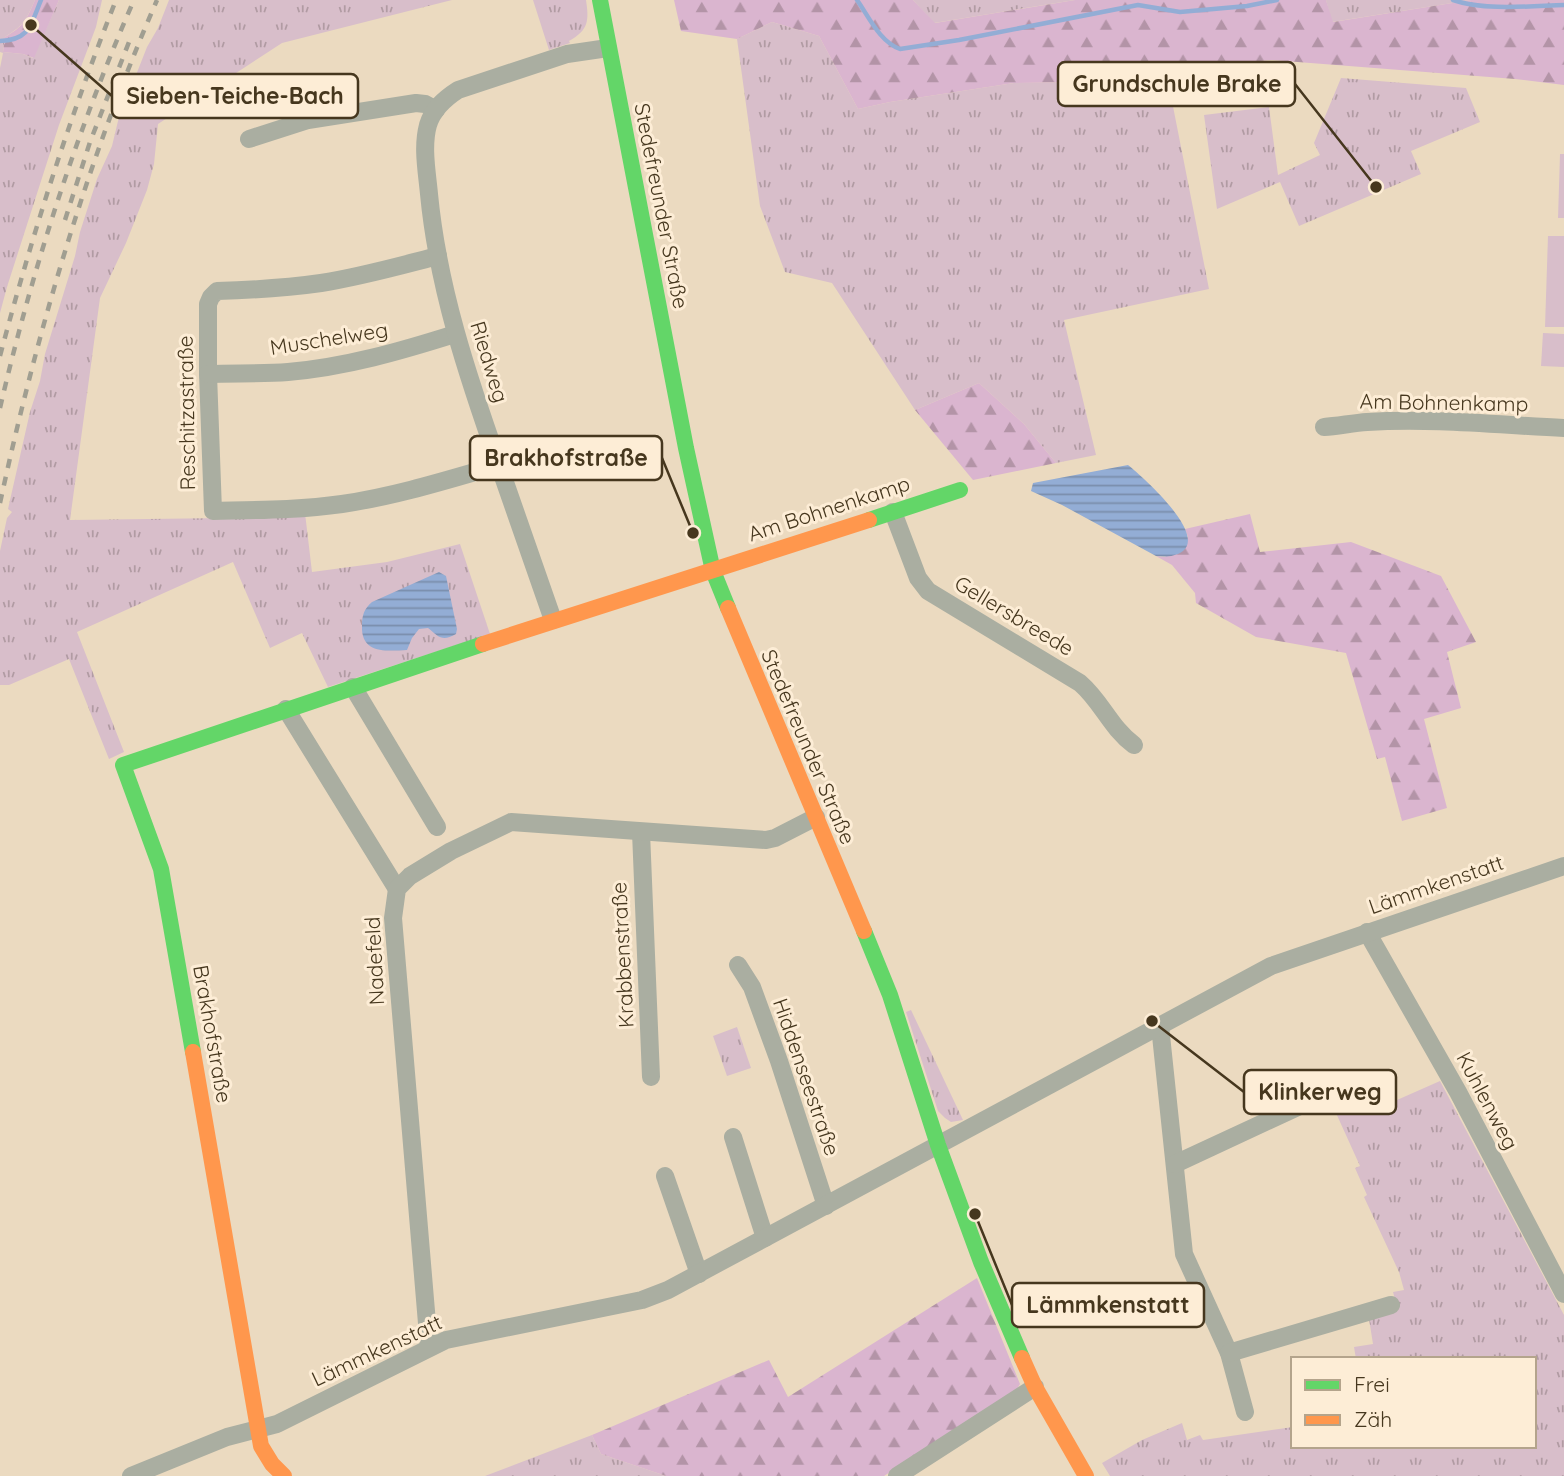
<svg xmlns="http://www.w3.org/2000/svg" width="1564" height="1476" viewBox="0 0 1564 1476" font-family="Quicksand,sans-serif">
<defs>
<pattern id="grass-tufts" width="24" height="20" patternUnits="userSpaceOnUse" patternTransform="scale(1.75)"><rect width="24" height="20" fill="#d8beca"/><path d="M3 7l-1-3M5 7V3M7 7l1-3M15 17l-1-3M17 17v-4M19 17l1-3" fill="none" stroke="#b19ba3"/></pattern>
<pattern id="forest-firs" width="22" height="20" patternUnits="userSpaceOnUse" patternTransform="scale(1.75)"><rect width="22" height="20" fill="#dab5cf"/><path d="M5 1l3.5 6h-7zM16 11l3.5 6h-7z" fill="#b394a7"/></pattern>
<pattern id="water-rules" width="6" height="5" patternUnits="userSpaceOnUse" patternTransform="scale(1.75)"><rect width="6" height="5" fill="#93add5"/><path d="M0 2.5h6" fill="none" stroke="#7a8eac"/></pattern>
</defs>
<rect width="100%" height="100%" fill="#ebdac0"/>
<g fill="url(#grass-tufts)">
<path d="M0,0h35c-9,20 -11,25 -30,37l-2,15 20,2 10,4 26,-58h43l-6,27 -37,98 -52,162 -7,26v-245l3,-15 -3,-1z"/>
<polygon points="169,0 452,0 282,43 158,124 154,164 147,190 126,243 100,298 70,520 226,518 305,513 312,572 387,562 460,544 490,634 328,687 302,633 270,648 233,562 77,632 124,752 109,759 69,659 9,685 0,685 0,551 7,518 12,512 8,509 30,412 40,381 45,354 75,256 80,232 97,179 112,146 118,121 147,47 158,28"/>
<path d="M533,0h53c3,20 3,30 -17,41l1,2 -21,7z"/>
<polygon points="913,0 1075,0 934,23"/>
<polygon points="1326,0 1471,0 1332,22"/>
<polygon points="772,22 819,36 858,109 890,102 1014,83 1168,81 1209,289 1064,320 1096,455 1056,463 1024,424 979,383 915,410 832,283 785,272 760,206 737,39"/>
<polygon points="1341,78 1466,88 1480,122 1411,151 1421,174 1299,226 1280,182 1217,209 1204,115 1269,107 1278,175 1320,155 1314,143"/>
<polygon points="911,1010 963,1120 951,1122 945,1118 938,1111 906,1012"/>
<polygon points="737,1027 751,1068 727,1076 713,1036"/>
<polygon points="1440,1081 1564,1315 1564,1476 1110,1476 1102,1463 1142,1440 1182,1423 1187,1440 1200,1435 1203,1440 1293,1427 1293,1446 1534,1446 1534,1359 1356,1359 1354,1347 1373,1344 1369,1319 1398,1310 1393,1292 1404,1290 1399,1272 1364,1197 1367,1195 1355,1168 1360,1166 1331,1102 1352,1092 1363,1115"/>
<polygon points="592,1435 601,1454 666,1476 485,1476"/>
</g>
<g fill="url(#forest-firs)">
<path d="M35,0h24l-25,58 -11,-4 -20,-2 2,-15c19,-11 21,-17 30,-37z"/>
<polygon points="674,0 913,0 935,23 1075,0 1326,0 1333,22 1471,0 1564,0 1564,85 1515,79 1272,60 1190,67 1168,81 1014,83 890,102 858,109 819,36 772,22 737,39 681,31"/>
<polygon points="979,383 1024,424 1056,463 973,480 915,410"/>
<polygon points="1250,514 1260,552 1351,542 1441,576 1476,642 1447,652 1461,708 1424,719 1447,808 1402,821 1385,757 1377,759 1346,653 1256,637 1196,603 1195,593 1172,565 1156,556 1165,557 1188,537 1185,529"/>
<polygon points="977,1278 1020,1384 1017,1389 884,1476 666,1476 601,1454 592,1435 769,1360 788,1397"/>
</g>
<g fill="#d8beca">
<polygon points="1560,154 1564,154 1564,218 1558,218"/>
<polygon points="1548,236 1564,236 1564,327 1545,327"/>
<polygon points="1543,333 1564,334 1564,367 1541,366"/>
</g>
<g fill="url(#water-rules)">
<path d="M1128,465c14,11 78,68 55,86 -8,6 -18,6 -27,5l-94,-51 -31,-14 2,-8z"/>
<path d="M439,572l7,4 11,53 -1,5c-14,8 -17,3 -28,-6l-9,1 -7,9 -5,12c-21,1 -46,4 -45,-24 0,-11 2,-17 10,-24z"/>
</g>
<g fill="none" stroke-linecap="round" stroke-linejoin="round">
<g stroke="#93add5" stroke-width="4.5">
<path d="M857,0c12,17 23,42 43,49l59,-9 179,-35 42,7 67,-6 30,-6"/>
<path d="M1453,0c32,11 78,6 111,5"/>
<path d="M0,41c30,-1 31,-17 41,-41"/>
</g>
<g stroke="#aaaea1" stroke-width="18">
<polyline points="249,139 308,120 416,103 425,104 436,110"/>
<path d="M438,256c-39,10 -78,21 -117,27 -35,5 -69,7 -104,8l-6,6 -3,7v70l5,137c43,-1 87,-1 129,-7 54,-8 105,-24 157,-39"/>
<path d="M208,374c27,-1 54,0 80,-2 58,-5 113,-21 167,-38"/>
<path d="M1324,427c14,-1 29,-4 43,-5 66,-4 132,3 197,6"/>
<path d="M893,512l25,66 10,13 152,92c22,19 30,44 54,62"/>
<path d="M553,620c-18,-51 -36,-103 -54,-155 -31,-88 -61,-177 -70,-271 -2,-22 -7,-47 -1,-69 5,-16 16,-26 30,-35l109,-36 41,-6"/>
<polyline points="353,687 437,827"/>
<polyline points="286,709 397,889"/>
<polyline points="641,832 651,1077"/>
<polyline points="1367,932 1458,1092 1564,1294"/>
<polyline points="738,965 752,987 779,1061 826,1206"/>
<polyline points="1160,1026 1184,1254 1229,1353 1245,1412"/>
<polyline points="733,1137 765,1238"/>
<polyline points="1175,1164 1304,1104"/>
<polyline points="665,1176 699,1274"/>
<polyline points="429,1347 393,918 397,889 410,876 451,851 511,822 766,840 775,838 816,817"/>
<polyline points="1229,1353 1391,1305"/>
<polyline points="131,1476 227,1437 277,1424 446,1340 642,1300 668,1290 1271,966 1564,866"/>
<polyline points="897,1476 1035,1387"/>
</g>
<g stroke="#63d668" stroke-width="16">
<polyline points="600,0 686,448 713,571 728,608"/>
<polyline points="869,520 960,490"/>
<polyline points="864,931 890,995 938,1145 981,1262 1022,1358"/>
<polyline points="193,1052 161,869 123,765 483,644"/>
</g>
<g stroke="#ff974d" stroke-width="16">
<polyline points="728,608 864,931"/>
<polyline points="483,644 869,520"/>
<polyline points="193,1052 261,1446 272,1464 284,1476"/>
<polyline points="1022,1358 1035,1387 1086,1476"/>
</g>
<g stroke="#a09e91" stroke-width="4.5" stroke-dasharray="9 9" stroke-linecap="butt">
<polyline points="65,220 90,142 129,42"/>
<path d="M0,356c32,-121 70,-240 116,-356"/>
<path d="M0,408c32,-138 77,-278 134,-408"/>
<path d="M0,503c37,-171 87,-342 157,-503"/>
</g>
</g>
<g text-anchor="middle" stroke-width="6" stroke-linejoin="round" paint-order="stroke">
<g font-size="21" fill="#46371e" stroke="#fdedd6">
<text transform="translate(661 206) rotate(79)" y="7">Stedefreunder Straße</text>
<text transform="translate(329 339) rotate(-9)" y="7">Muschelweg</text>
<text transform="translate(489 362) rotate(73)" y="7">Riedweg</text>
<text transform="translate(1444 403) rotate(1)" y="7">Am Bohnenkamp</text>
<text transform="translate(187 413) rotate(-91)" y="7">Reschitzastraße</text>
<text transform="translate(829 509) rotate(-18)" y="7">Am Bohnenkamp</text>
<text transform="translate(1014 616) rotate(31)" y="7">Gellersbreede</text>
<text transform="translate(808 747) rotate(67)" y="7">Stedefreunder Straße</text>
<text transform="translate(1436 885) rotate(-19)" y="7">Lämmkenstatt</text>
<text transform="translate(623 955) rotate(-93)" y="7">Krabbenstraße</text>
<text transform="translate(375 961) rotate(-93)" y="7">Nadefeld</text>
<text transform="translate(212 1034) rotate(80)" y="7">Brakhofstraße</text>
<text transform="translate(806 1077) rotate(71)" y="7">Hiddenseestraße</text>
<text transform="translate(1487 1101) rotate(62)" y="7">Kuhlenweg</text>
<text transform="translate(377 1351) rotate(-25)" y="7">Lämmkenstatt</text>
</g>
</g>
<path fill="none" stroke="#46371e" stroke-width="2.5" d="M1376 187L1295 84M31 25L112 96M693 533L662 458M1152 1021L1244 1092M975 1214L1012 1305"/>
<g fill="#46371e" stroke="#fdedd6" stroke-width="2.5">
<circle cx="1376" cy="187" r="7"/>
<circle cx="31" cy="25" r="7"/>
<circle cx="693" cy="533" r="7"/>
<circle cx="1152" cy="1021" r="7"/>
<circle cx="975" cy="1214" r="7"/>
</g>
<g fill="#fdedd6" stroke="#46371e" stroke-width="2.5">
<rect x="1058" y="62" width="237" height="44" rx="7"/>
<rect x="112" y="74" width="246" height="44" rx="7"/>
<rect x="470" y="436" width="192" height="44" rx="7"/>
<rect x="1244" y="1070" width="152" height="44" rx="7"/>
<rect x="1012" y="1283" width="192" height="44" rx="7"/>
</g>
<g font-size="23" text-anchor="middle" font-weight="bold" fill="#46371e">
<text x="1177" y="92">Grundschule Brake</text>
<text x="235" y="104">Sieben-Teiche-Bach</text>
<text x="566" y="466">Brakhofstraße</text>
<text x="1320" y="1100">Klinkerweg</text>
<text x="1108" y="1313">Lämmkenstatt</text>
</g>
<rect x="1291" y="1357" width="245" height="91" fill="#fdedd6" stroke="#b4a48c" stroke-width="2"/>
<rect x="1305" y="1380" width="35" height="10" fill="#63d668" stroke="#b4a48c" stroke-width="2"/>
<text x="1354" y="1392" font-size="21" fill="#46371e">Frei</text>
<rect x="1305" y="1415" width="35" height="10" fill="#ff974d" stroke="#b4a48c" stroke-width="2"/>
<text x="1354" y="1427" font-size="21" fill="#46371e">Zäh</text>
</svg>
